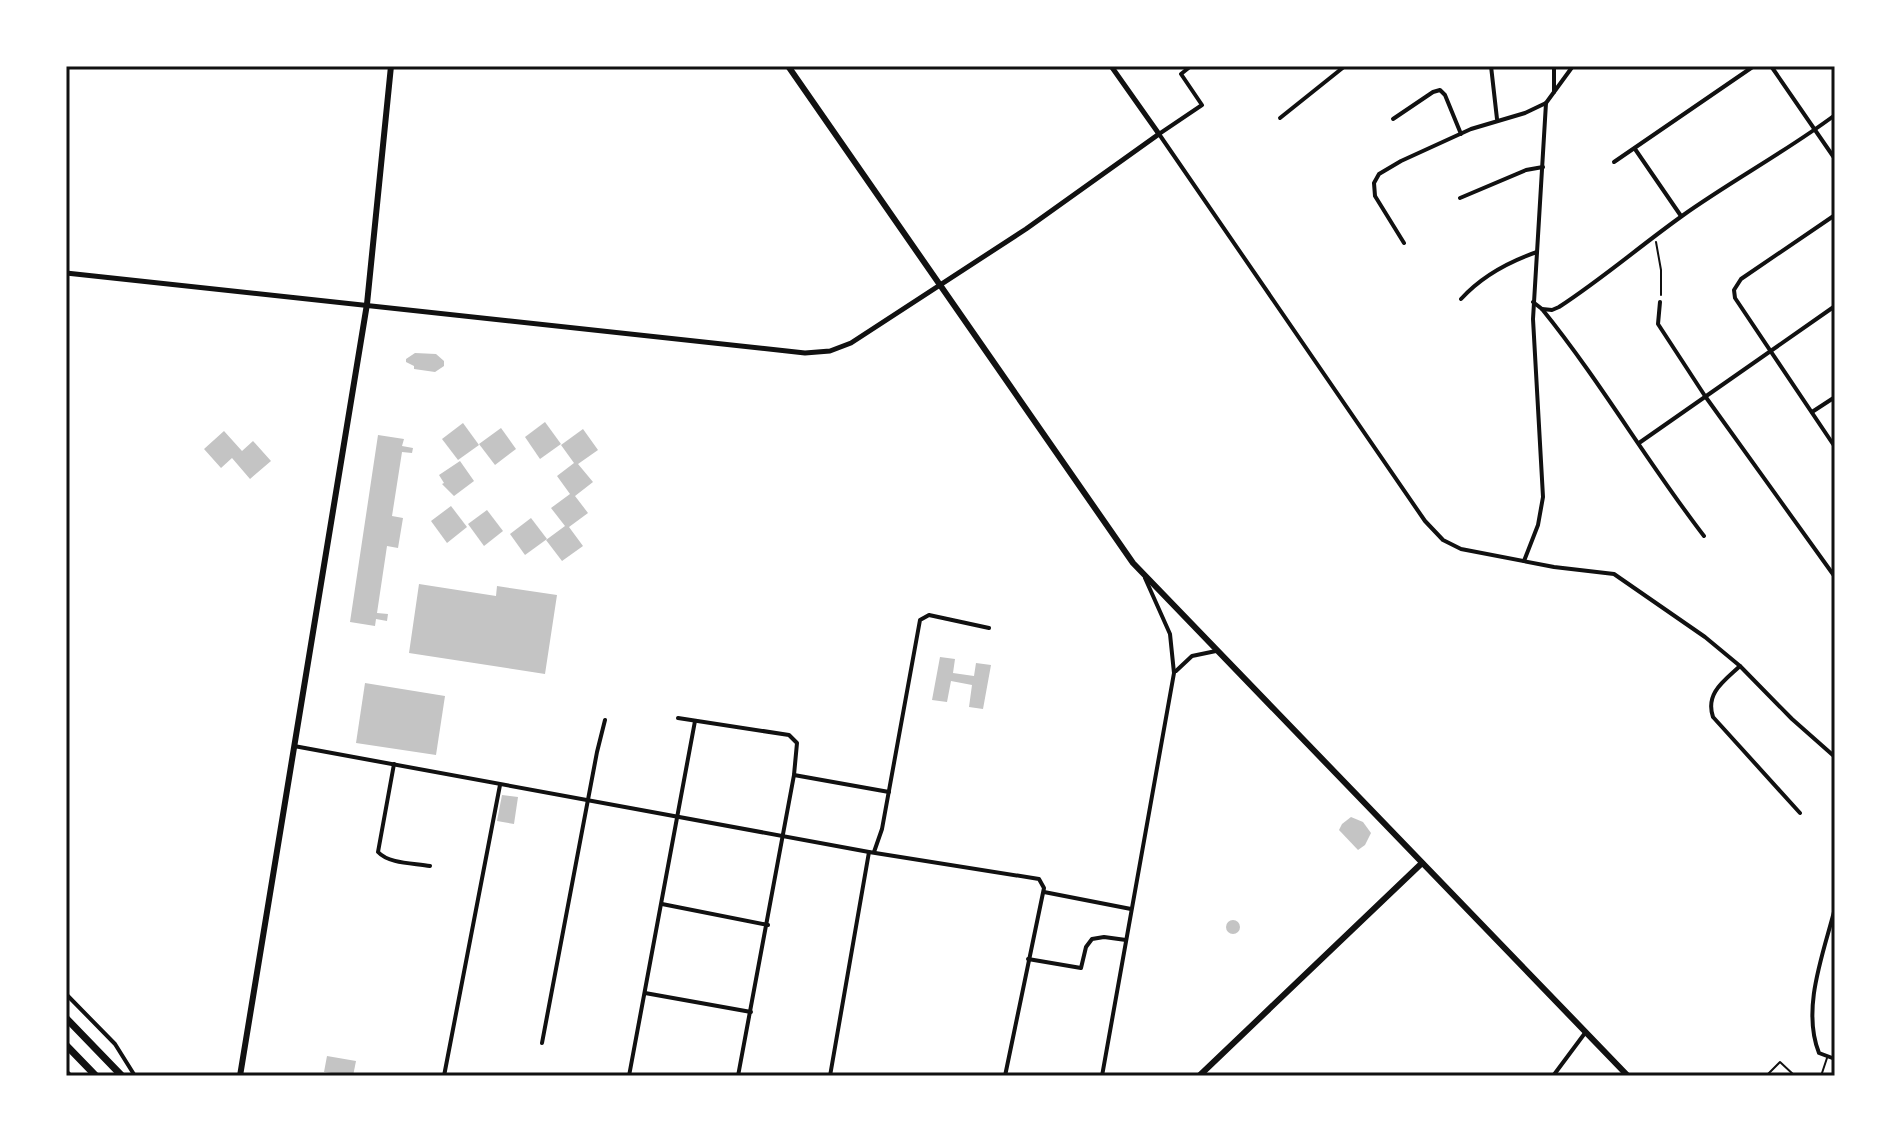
<svg xmlns="http://www.w3.org/2000/svg" width="1901" height="1142" viewBox="0 0 1901 1142" font-family="'Fira Sans',sans-serif">
<rect width="100%" height="100%" fill="#fff"/>
<g fill="#c4c4c4">
<polygon points="415,353 436,354 444,361 444,366 435,372 414,369 414,366 406,362 406,359"/>
<polygon points="545,422 561,444 540,459 525,437"/>
<polygon points="463,423 479,445 458,460 442,439"/>
<polygon points="501,428 516,449 495,465 479,444"/>
<polygon points="583,429 598,450 578,464 593,482 575,496 588,513 569,527 583,546 562,561 546,540 565,526 551,508 570,494 557,476 574,463 561,445"/>
<polygon points="224,431 242,451 253,441 271,461 250,479 232,458 221,468 204,449"/>
<polygon points="378,435 404,439 402,446 413,448 412,453 402,452 392,516 403,518 398,548 387,546 377,613 388,614 387,621 376,619 375,626 350,622"/>
<polygon points="460,461 474,481 454,496 442,484 444,483 439,475"/>
<polygon points="451,506 467,527 447,543 431,521"/>
<polygon points="487,510 503,531 484,546 468,524"/>
<polygon points="531,518 547,539 525,555 510,534"/>
<polygon points="419,584 496,596 497,586 557,595 545,674 409,653"/>
<polygon points="940,657 955,659 953,673 974,676 976,663 991,665 983,709 969,707 972,685 951,681 947,702 932,700"/>
<polygon points="365,683 445,696 436,755 356,743"/>
<polygon points="502,795 518,797 514,824 497,821"/>
<polygon points="1351,817 1363,822 1371,833 1365,845 1358,850 1339,830 1342,824"/>
<circle cx="1233" cy="927" r="7"/>
<polygon points="327,1056 356,1061 353,1076 324,1072"/>
</g>
<g fill="none" stroke-linecap="round" stroke-linejoin="round">
<polyline stroke="#111" stroke-width="2" points="1656,242 1661,270 1661,295"/>
<g stroke="#111" stroke-width="2">
<polyline points="1766,1076 1780,1062 1795,1076"/>
<polyline points="1821,1076 1827,1058"/>
</g>
<g stroke="#111" stroke-width="4">
<polyline points="1191,66 1181,74 1202,105 1159,134 1425,521 1443,540 1461,549 1554,567 1614,574 1705,637 1740,666 1792,719 1835,757"/>
<polyline points="1491,66 1497,119"/>
<polyline points="1771,66 1835,159"/>
<polyline points="1554,92 1554,66"/>
<polyline points="1280,118 1345,66"/>
<polyline points="1393,119 1433,92 1440,90 1445,95 1461,134"/>
<polyline points="1635,149 1681,216"/>
<polyline points="1614,162 1754,66"/>
<polyline points="1460,198 1526,170 1543,167"/>
<polyline points="1835,215 1741,279 1734,290 1735,298 1835,447"/>
<polyline points="1404,243 1375,196 1374,183 1379,174 1401,161 1471,129 1525,113 1546,103"/>
<path d="M1461,299c21,-23 47,-37 76,-47"/>
<path d="M1533,302l9,7c59,73 105,153 162,227"/>
<polyline points="1660,302 1658,324 1705,396 1835,577"/>
<path d="M1542,309l10,1 7,-3c43,-28 81,-61 123,-91 49,-35 105,-65 153,-101"/>
<polyline points="1812,412 1835,397"/>
<polyline points="1639,443 1835,306"/>
<polyline points="1524,561 1538,525 1543,497 1533,319 1546,103 1573,66"/>
<path d="M1740,666c-16,15 -35,27 -27,51l87,96"/>
<polyline points="1176,671 1192,656 1216,651"/>
<polyline points="678,718 789,735 797,743 794,775 738,1076"/>
<polyline points="294,746 869,852 1039,879 1044,888 1005,1076"/>
<path d="M394,764l-16,88c11,12 36,11 52,14"/>
<polyline points="794,775 889,792"/>
<polyline points="874,852 882,829 920,620 929,615 989,628"/>
<polyline points="1044,892 1131,909"/>
<polyline points="662,904 768,925"/>
<path d="M1835,908c-11,44 -34,100 -16,145l16,6"/>
<polyline points="1028,959 1081,968 1086,947 1092,939 1104,937 1126,940"/>
<polyline points="645,993 751,1012"/>
<polyline points="66,994 115,1044 135,1076"/>
<polyline points="542,1043 597,752 605,720"/>
<polyline points="66,1071 71,1076"/>
<polyline points="444,1076 500,785"/>
<polyline points="629,1076 695,721"/>
<polyline points="830,1076 869,852"/>
<polyline points="1102,1076 1174,673 1170,634 1145,578"/>
<polyline points="1553,1076 1585,1033"/>
</g>
<polyline stroke="#111" stroke-width="5" points="66,273 805,353 830,351 851,343 1026,229 1159,134 1111,66"/>
<polyline stroke="#111" stroke-width="6" points="788,66 1133,563 1628,1076"/>
<g stroke="#111" stroke-width="6">
<polyline points="240,1076 367,304 391,66"/>
<polyline points="1199,1076 1422,863"/>
</g>
<g stroke="#111" stroke-width="7">
<polyline points="66,1018 122,1076"/>
<polyline points="66,1045 96,1076"/>
</g>
</g>
<rect width="1901" height="1142" fill="none" stroke="#ffffff" stroke-width="136"/>
<rect x="68" y="68" width="1765" height="1006" fill="none" stroke="#111" stroke-width="3"/>
</svg>
